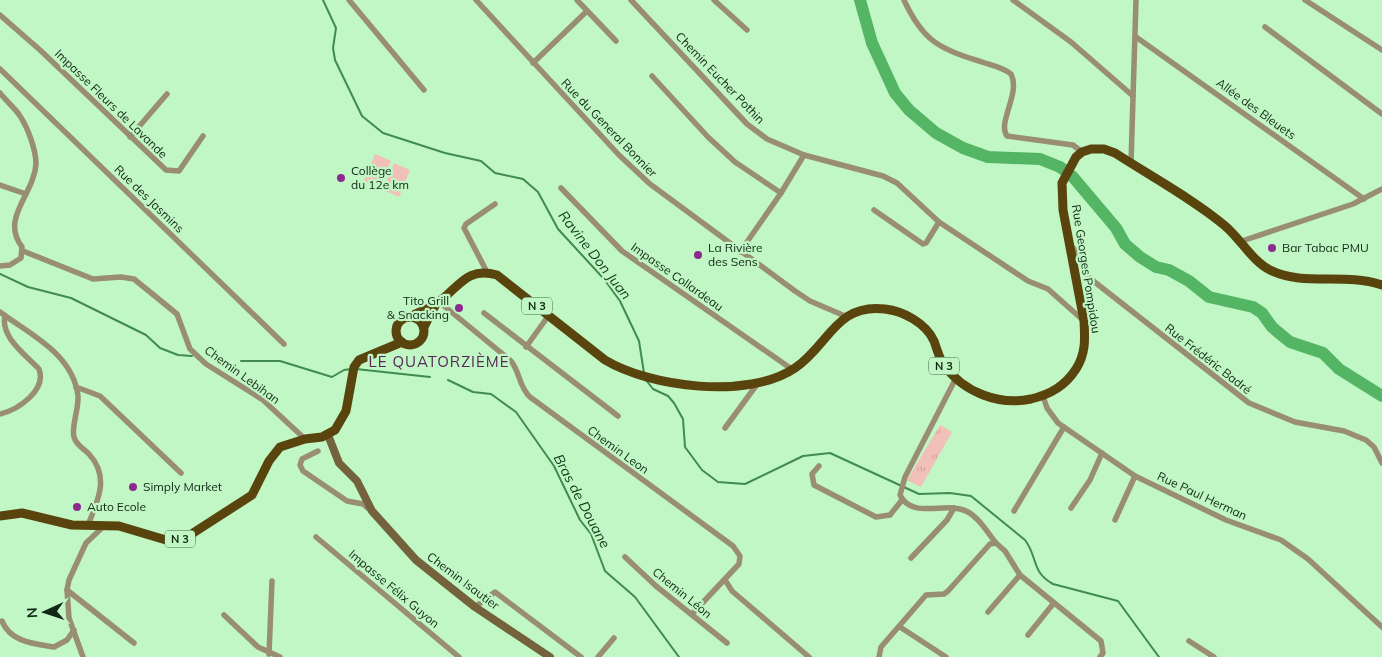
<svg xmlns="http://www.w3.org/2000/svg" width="1382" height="657" viewBox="0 0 1382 657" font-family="Mulish,sans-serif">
<defs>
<pattern id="grass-tufts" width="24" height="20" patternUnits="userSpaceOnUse" patternTransform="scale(1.25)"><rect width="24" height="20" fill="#f1c0b9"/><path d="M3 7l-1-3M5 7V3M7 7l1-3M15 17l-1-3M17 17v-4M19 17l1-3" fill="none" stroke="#cea59e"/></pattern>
</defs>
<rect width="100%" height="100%" fill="#c0f7c5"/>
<polygon fill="url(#grass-tufts)" points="940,425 952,432 921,487 907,480"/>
<g fill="#f1c0b9">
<polygon points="375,154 391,161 379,188 364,181"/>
<polygon points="394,163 410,170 399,197 383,190"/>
</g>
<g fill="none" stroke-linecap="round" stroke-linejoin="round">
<g stroke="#408b4d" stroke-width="2">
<polyline points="323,0 336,28 333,48 335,60 362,116 383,133 445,153 481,161 495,173 523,179 538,192 558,229 604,279 620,301 639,341 644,373"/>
<polyline points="0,274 28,287 71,298 146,335 160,348 178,355 192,356"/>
<polyline points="241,361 280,361 332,377 344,370 351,369"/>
<polyline points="356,369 430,377"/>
<polyline points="448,380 473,392 491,394 516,412 554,466 580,520 591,534 605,571 635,597 679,657"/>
<path d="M646,380l7,9 15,7 6,7 9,16 2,28 17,23 16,12 27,2 58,-28 27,-3 89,41 31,-1 21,3 54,44c13,17 6,32 28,44l65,17 41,56"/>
</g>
<polyline stroke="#54b665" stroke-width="12" points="860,0 872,43 895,93 909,110 936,133 963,148 988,157 1040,159 1060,167 1073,177 1116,228 1125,244 1140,257 1156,267 1169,270 1189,281 1209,297 1253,307 1262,313 1272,327 1290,342 1323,353 1339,369 1382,396"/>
<g stroke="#998d73" stroke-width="5.5">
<polyline points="349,0 424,90"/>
<polyline points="476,0 619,155 650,184 795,291 810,301 845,316"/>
<polyline points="577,0 616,41"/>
<polyline points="631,0 747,124 767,139 804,155 883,176 897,183 939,222 1028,281 1048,289 1084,321"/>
<polyline points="714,0 747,30"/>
<path d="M904,0c18,39 34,49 75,61 11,4 24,6 32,13 10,19 -14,49 -4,62l66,9 9,7"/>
<polyline points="1013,0 1071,42 1133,96"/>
<polyline points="1305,0 1382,50"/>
<polyline points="0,15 40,50 166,170 179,171 203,136"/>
<polyline points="1265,27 1382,114"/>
<polyline points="1136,37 1364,199"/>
<polyline points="533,63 587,11"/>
<polyline points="0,69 284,344"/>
<polyline points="652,76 708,137 735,162 781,193"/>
<path d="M0,93c6,8 15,15 20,23 8,12 16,34 16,48 -2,31 -36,54 -14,83l-1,11 -11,7 -10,1"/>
<polyline points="130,137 167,94"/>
<polyline points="1131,163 1136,0"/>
<polyline points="0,185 26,194"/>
<polyline points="561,188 622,251 793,370"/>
<polyline points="874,210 923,244 926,243 939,222"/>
<polyline points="1242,241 1353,204 1382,189"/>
<polyline points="1071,246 1077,252 1087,276 1249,403 1295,422 1344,431 1366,440 1374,447 1382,463"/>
<polyline points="23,251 93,279 121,277 134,279 177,314 190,349 206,364 263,400 305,439"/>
<polyline points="740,252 781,193 804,155"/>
<polyline points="487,272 464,228 466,224 495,204"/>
<path d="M438,301l73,60c9,11 8,26 19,36l203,149 7,10 -1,8 -47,50"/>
<path d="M0,312c31,23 73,42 78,84 1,13 -7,31 -4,41 2,8 10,12 15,17 21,23 9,46 -1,71"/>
<polyline points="484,313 618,416"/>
<polyline points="526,347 549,315"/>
<path d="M956,378l-51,99 -5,18c12,25 47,6 66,16 13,6 21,21 30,32"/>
<polyline points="76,387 100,396 181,473"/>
<polyline points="1043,396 1047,408 1058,423 1135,476 1226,520 1281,540 1308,559 1382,627"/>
<path d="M0,414c18,-4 47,-24 39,-45 -13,-14 -39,-32 -34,-53"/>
<polyline points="725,428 758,383"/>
<polyline points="318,451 302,459 300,465 303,471 347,501 363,504 370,510"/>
<polyline points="819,466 812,474 814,485 876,517 890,515 902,500"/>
<polyline points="1071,508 1090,480 1102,453"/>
<polyline points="1014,511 1064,427"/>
<polyline points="1115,520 1135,476"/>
<polyline points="316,537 459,657"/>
<polyline points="625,557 656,586 727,643"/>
<polyline points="911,558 947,520 954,508"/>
<polyline points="725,580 732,591 809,657"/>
<polyline points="67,590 134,643"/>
<polyline points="475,607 495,592 581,657"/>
<polyline points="988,612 1020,575 1101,641 1103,653 1100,657"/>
<polyline points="224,615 258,647 280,657"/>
<path d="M2,621c8,21 33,23 52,26l13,-7 7,-10"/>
<polyline points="900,627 946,657"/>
<polyline points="1028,635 1053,604"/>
<polyline points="1189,641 1214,657"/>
<polyline points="269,654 272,581"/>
<polyline points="83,657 69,618 67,590 69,580 86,543 104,526"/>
<polyline points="598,657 614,638"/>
<polyline points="879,657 881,647 926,595 944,594 948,591 990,544 996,543 1005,551 1020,575"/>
</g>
<polyline stroke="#73623b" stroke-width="8" points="328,435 339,463 357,481 372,511 416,560 475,607 550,657"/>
<g stroke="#58440c" stroke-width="9">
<path d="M411,316c8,-4 17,-7 25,-12 23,-16 30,-38 61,-29l108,85c45,27 143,40 190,8 34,-23 41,-65 90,-59 18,2 41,14 49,32 3,8 5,17 10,24 19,27 55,41 87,34 20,-5 34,-13 45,-30 10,-16 9,-30 8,-48l-21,-111 -1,-27 14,-26 6,-5 9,-3h13l11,4c34,22 78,46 109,72 16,13 28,36 46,45 35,17 73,2 112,15"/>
<circle cx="410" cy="331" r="14"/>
<polyline points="424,327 436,304"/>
<polyline points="0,516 22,513 72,525 119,526 166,540 190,535 252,495 269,461 280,447 305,439 322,437 335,430 346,411 354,367 359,360 402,342"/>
</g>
</g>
<g fill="#8d288f" stroke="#c0f7c5" stroke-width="2">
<circle cx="341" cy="178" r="5"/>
<circle cx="1272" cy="248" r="5"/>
<circle cx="698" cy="255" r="5"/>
<circle cx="459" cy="308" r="5"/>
<circle cx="133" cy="487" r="5"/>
<circle cx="77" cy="507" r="5"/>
</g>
<g text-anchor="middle" stroke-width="4.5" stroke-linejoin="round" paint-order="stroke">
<g fill="#c0f7c5" stroke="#46664a" stroke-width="1">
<rect x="522" y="297.5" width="30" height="17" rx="4"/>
<rect x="929" y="357.5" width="30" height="17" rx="4"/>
<rect x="165" y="530.5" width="30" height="17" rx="4"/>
</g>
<g font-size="11" font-weight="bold" fill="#122815">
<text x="537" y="310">N 3</text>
<text x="944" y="370">N 3</text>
<text x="180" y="543">N 3</text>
</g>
<g font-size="12" fill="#122815" stroke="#c0f7c5">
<text transform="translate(720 78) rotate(46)" y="4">Chemin Eucher Pothin</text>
<text transform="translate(111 104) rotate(44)" y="4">Impasse Fleurs de Lavande</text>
<text transform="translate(1256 109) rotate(36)" y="4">Allée des Bleuets</text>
<text transform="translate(609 128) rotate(46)" y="4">Rue du General Bonnier</text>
<text transform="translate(149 199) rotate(44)" y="4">Rue des Jasmins</text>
<text transform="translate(1086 269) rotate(81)" y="4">Rue Georges Pompidou</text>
<text transform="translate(677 277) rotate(35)" y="4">Impasse Collardeau</text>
<text transform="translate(1208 359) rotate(38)" y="4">Rue Frédéric Badré</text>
<text transform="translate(242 375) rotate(36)" y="4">Chemin Lebihan</text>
<text transform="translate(618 450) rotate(36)" y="4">Chemin Leon</text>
<text transform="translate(1202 496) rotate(25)" y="4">Rue Paul Herman</text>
<text transform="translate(463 581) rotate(37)" y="4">Chemin Isautier</text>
<text transform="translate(394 589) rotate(40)" y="4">Impasse Félix Guyon</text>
<text transform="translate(682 593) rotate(39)" y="4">Chemin Léon</text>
</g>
<g font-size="12" fill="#122815" stroke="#c0f7c5" text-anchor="start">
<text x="351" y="175">Collège<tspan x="351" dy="14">du 12e km</tspan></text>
<text x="708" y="252">La Rivière<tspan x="708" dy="14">des Sens</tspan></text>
<text x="1282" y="252">Bar Tabac PMU</text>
<text x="449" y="305" text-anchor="end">Tito Grill<tspan x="449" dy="14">&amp; Snacking</tspan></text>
<text x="143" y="491">Simply Market</text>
<text x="87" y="511">Auto Ecole</text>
</g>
<g font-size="14" font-style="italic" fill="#113918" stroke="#c0f7c5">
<text transform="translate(595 255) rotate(52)" y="5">Ravine Don Juan</text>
<text transform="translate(582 501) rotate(62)" y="5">Bras de Douane</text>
</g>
<g font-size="15" letter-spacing="1" fill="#572657" stroke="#c0f7c5">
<text x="439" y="367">LE QUATORZIÈME</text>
</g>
</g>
<g transform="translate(45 612) rotate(267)" stroke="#c0f7c5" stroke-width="4" paint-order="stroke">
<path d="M0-4L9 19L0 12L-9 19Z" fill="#122815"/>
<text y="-8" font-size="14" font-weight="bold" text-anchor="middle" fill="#122815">N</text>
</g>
</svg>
